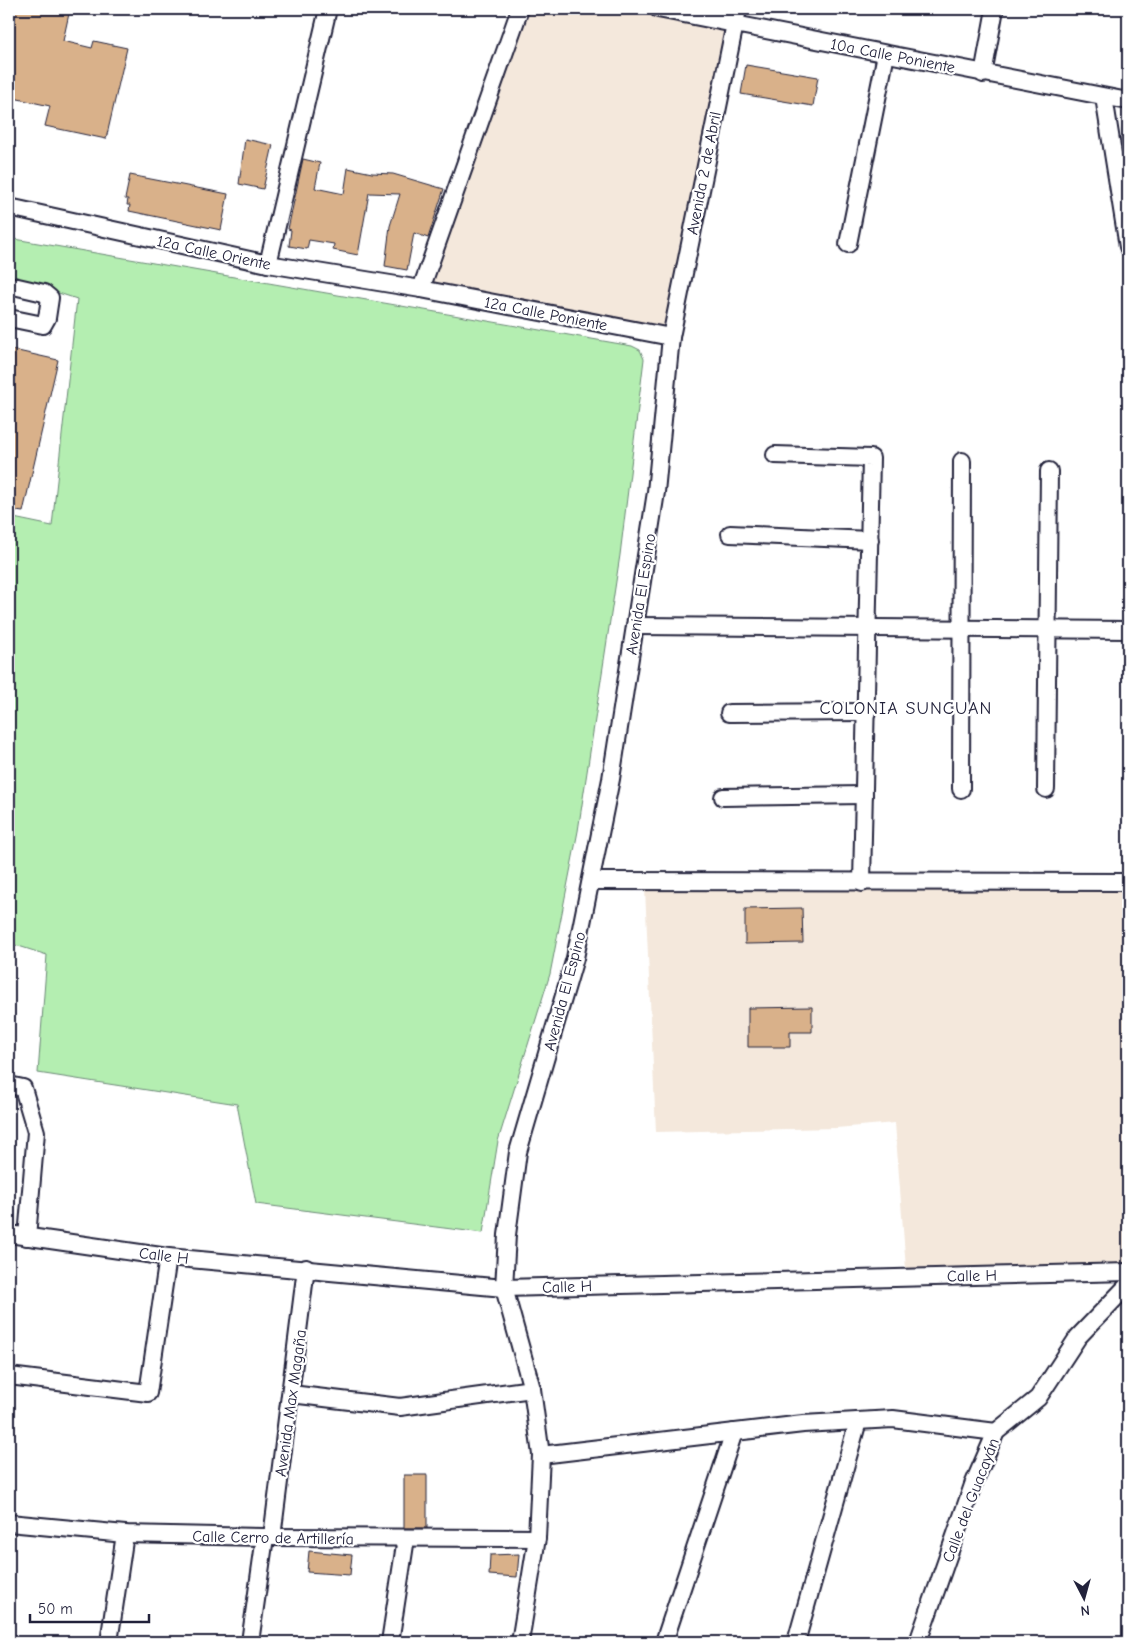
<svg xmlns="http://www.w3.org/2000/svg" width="1137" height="1651" viewBox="0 0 1137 1651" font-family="'Comic Neue',sans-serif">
<rect width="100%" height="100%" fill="#fff"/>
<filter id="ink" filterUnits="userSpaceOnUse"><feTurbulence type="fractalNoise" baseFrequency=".02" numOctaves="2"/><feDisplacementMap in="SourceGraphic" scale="10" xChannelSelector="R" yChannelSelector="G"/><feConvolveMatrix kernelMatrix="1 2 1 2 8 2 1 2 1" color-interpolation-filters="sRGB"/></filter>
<g filter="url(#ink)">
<g fill="#f4e8dc">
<polygon points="520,9 587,9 733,23 664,327 432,282"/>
<polygon points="645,889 1128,891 1128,1266 906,1269 895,1123 836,1128 656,1132"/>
</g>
<polygon fill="#b4eeb1" stroke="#6b8876" points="9,238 632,346 640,350 644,359 620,555 578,831 550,974 498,1141 483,1233 256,1204 237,1104 38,1073 47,955 9,943 9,517 52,526 77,299 9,277"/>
<g fill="#d9b18a" stroke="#22223b">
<polygon points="9,9 70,9 63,41 92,48 94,41 127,48 106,139 45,126 50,106 9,97"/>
<polygon points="746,65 818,77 813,106 741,94"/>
<polygon points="245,139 273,145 263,189 239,184"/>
<polygon points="303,159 320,163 315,188 344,194 348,168 372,173 393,174 444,189 428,238 414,233 407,270 385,266 390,226 400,194 369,193 358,255 333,250 334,244 309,240 307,249 289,246 291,230 288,229"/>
<polygon points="130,175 228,194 221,230 129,211 130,205 127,205 128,199 125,199"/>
<polygon points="9,349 58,360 23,512 9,510"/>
<polygon points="802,908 803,943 745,944 745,909"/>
<polygon points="812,1007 812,1032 790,1032 790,1047 748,1047 748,1008"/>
<rect x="404" y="1475" width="23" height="53"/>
<polygon points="309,1551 352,1555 350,1575 307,1572"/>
<polygon points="519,1554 517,1577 489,1575 490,1555"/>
</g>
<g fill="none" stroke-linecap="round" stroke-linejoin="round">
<defs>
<g id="minor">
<polyline points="658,9 1128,101"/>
<polyline points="983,74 995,9"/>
<polyline points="1104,97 1128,247"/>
<polyline points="9,207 268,264 421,289 671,337"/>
<polyline points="848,244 886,54"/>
<polyline points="268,264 328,9"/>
<polyline points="9,285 44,293 50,298 47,318 43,325 9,318"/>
<polyline points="421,289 520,9"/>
<polyline points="775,455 871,458 862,883"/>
<polyline points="730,534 870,540"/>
<polyline points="635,626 1128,630"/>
<polyline points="729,713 867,712"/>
<polyline points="961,789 962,461"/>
<polyline points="1046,789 1049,471"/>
<polyline points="723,797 864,795"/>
<polyline points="591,881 1128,882"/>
<polyline points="9,1085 23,1088 36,1132 27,1237"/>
<polyline points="9,1234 168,1257 504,1288 1128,1272"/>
<polyline points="9,1376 148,1393 168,1257"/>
<polyline points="291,1394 400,1407 532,1389"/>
<polyline points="541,1455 803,1424 893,1419 996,1432"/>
<polyline points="9,1523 125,1534 265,1537 537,1538"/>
<polyline points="272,1537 306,1268"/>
<polyline points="109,1642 125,1534"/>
<polyline points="250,1642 265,1537"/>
<polyline points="390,1642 406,1538"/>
<polyline points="520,1642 537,1538 541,1455 532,1389 504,1288 507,1235 518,1152 575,958 611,779 656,492 671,337 738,9"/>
<polyline points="664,1642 734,1432"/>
<polyline points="796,1642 858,1421"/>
<polyline points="918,1642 973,1485 996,1432 1038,1398 1078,1337 1128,1285"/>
</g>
</defs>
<use href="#minor" stroke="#22223b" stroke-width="20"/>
<use href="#minor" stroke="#fff" stroke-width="16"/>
</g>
</g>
<g text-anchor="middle" stroke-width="4.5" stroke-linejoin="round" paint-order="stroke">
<g font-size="16" fill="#22223b" stroke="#fff">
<text transform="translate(893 55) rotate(11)" y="6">10a Calle Poniente</text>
<text transform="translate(703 173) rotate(-79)" y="6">Avenida 2 de Abril</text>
<text transform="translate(214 252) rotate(12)" y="6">12a Calle Oriente</text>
<text transform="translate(546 313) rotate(11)" y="6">12a Calle Poniente</text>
<text transform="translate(640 594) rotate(-81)" y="6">Avenida El Espino</text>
<text transform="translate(564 991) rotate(-75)" y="6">Avenida El Espino</text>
<text transform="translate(164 1255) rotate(7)" y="6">Calle H</text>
<text transform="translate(972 1275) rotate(-1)" y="6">Calle H</text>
<text transform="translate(567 1286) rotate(-2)" y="6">Calle H</text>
<text transform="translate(290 1403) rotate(-82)" y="6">Avenida Max Magaña</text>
<text transform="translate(970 1500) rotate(-69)" y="6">Calle del Guacayán</text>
<text transform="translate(273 1537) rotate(1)" y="6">Calle Cerro de Artillería</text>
</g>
<g font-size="18" letter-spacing="1" fill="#22223b" stroke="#fff">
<text x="906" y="714">COLONIA SUNCUAN</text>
</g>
</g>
<rect width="1137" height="1651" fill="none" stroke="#fff" stroke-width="30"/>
<rect x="15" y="15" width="1107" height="1621" fill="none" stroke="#22223b" stroke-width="2" filter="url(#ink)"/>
<g transform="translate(1084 1598) rotate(174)" stroke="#ffffff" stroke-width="4" paint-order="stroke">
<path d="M0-4L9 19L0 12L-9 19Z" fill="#22223b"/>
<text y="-8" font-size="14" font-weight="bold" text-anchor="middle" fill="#22223b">N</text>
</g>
<path d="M30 1614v8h119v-8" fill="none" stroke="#22223b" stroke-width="2.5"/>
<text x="38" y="1614" font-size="15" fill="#22223b" stroke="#ffffff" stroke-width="4" paint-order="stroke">50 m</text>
</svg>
